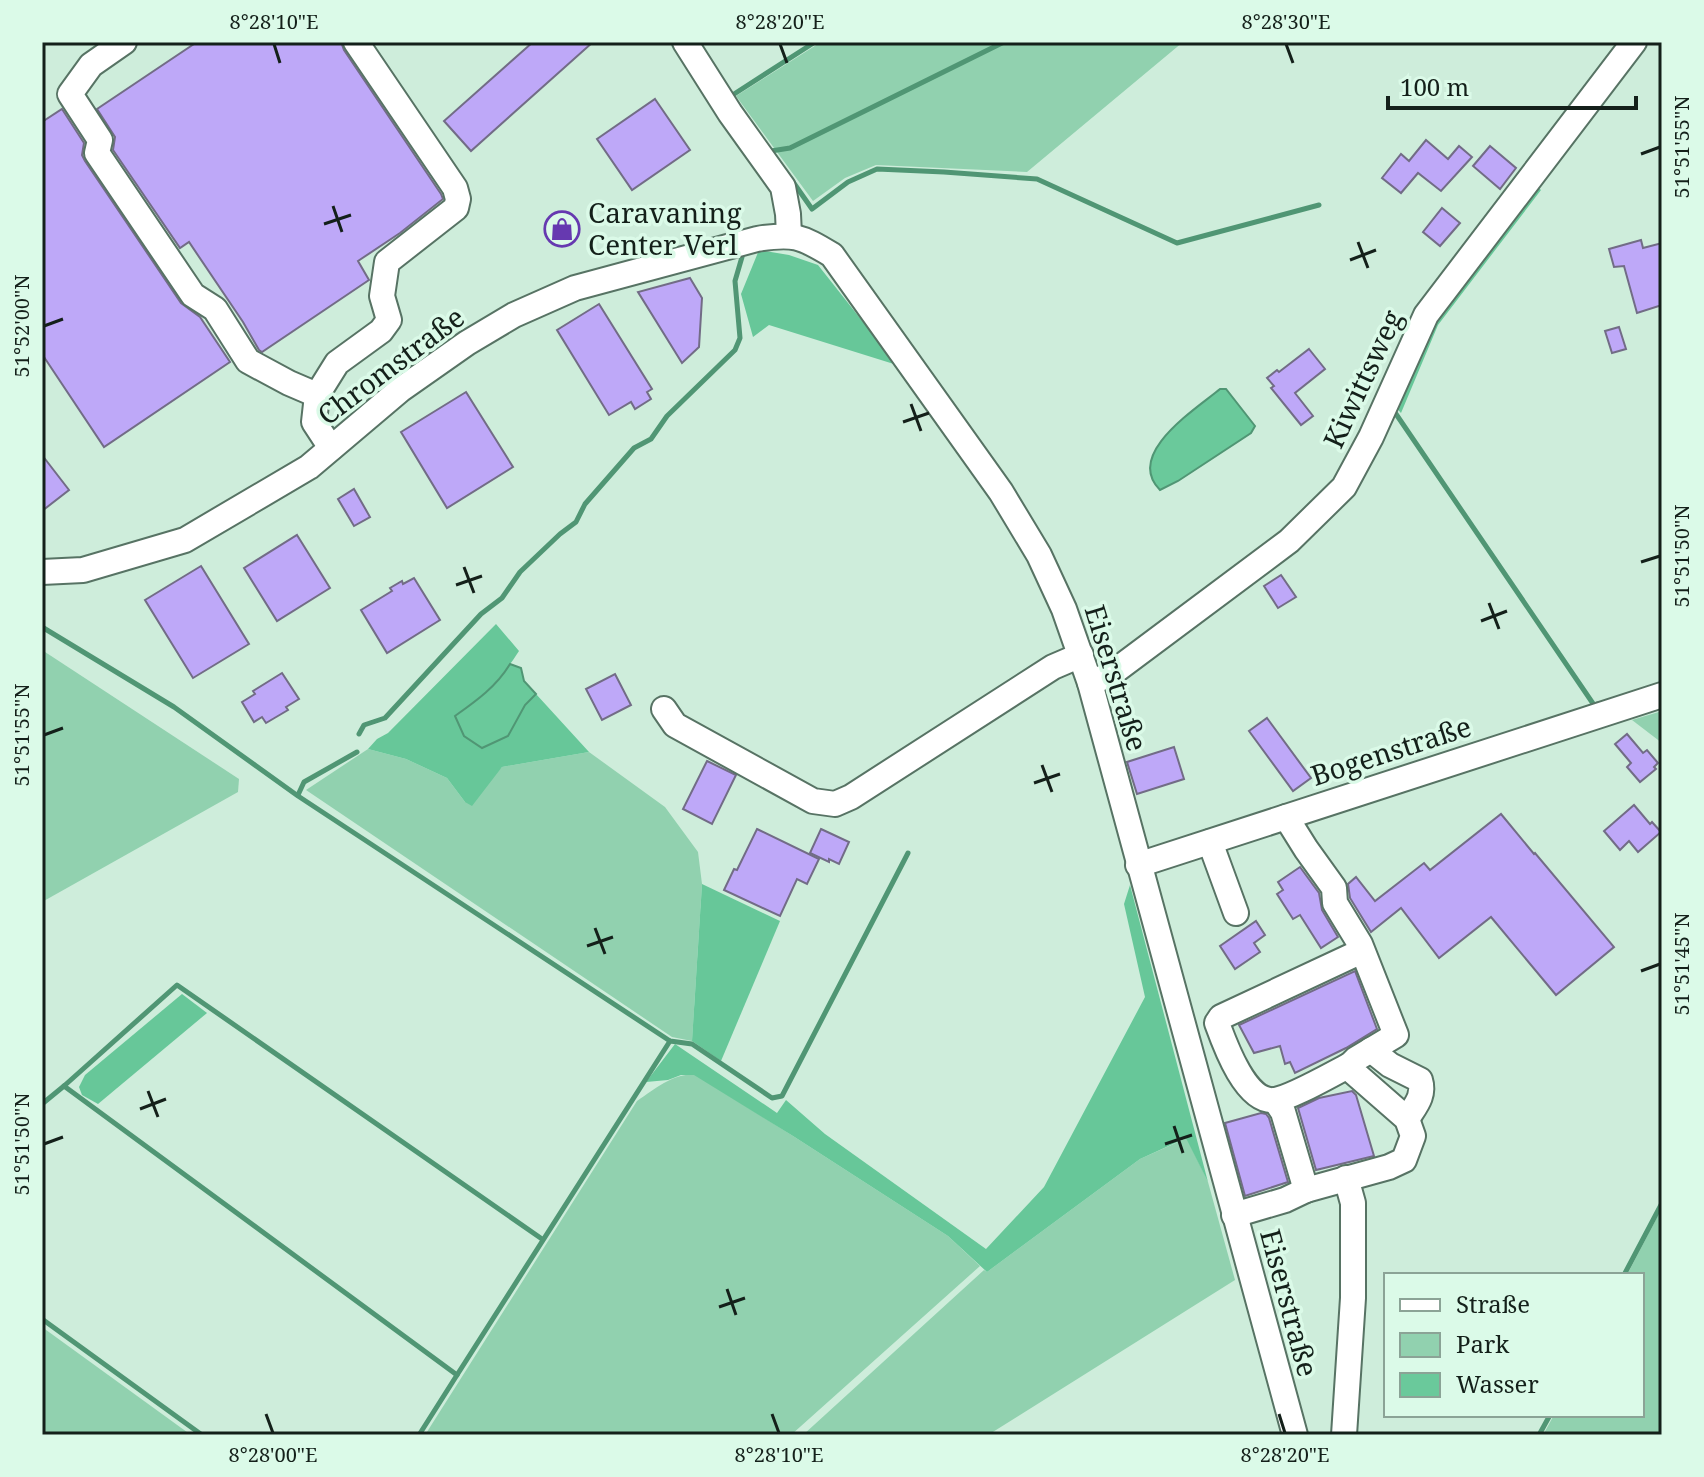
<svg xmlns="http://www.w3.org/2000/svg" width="1704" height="1477" viewBox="0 0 1704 1477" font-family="'Noto Serif',serif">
<rect width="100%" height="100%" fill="#ceeddb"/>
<g fill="#91d1af">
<polygon points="821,42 1183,42 1027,172 876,165 845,178 813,201 736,96"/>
<polygon points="42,650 239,779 238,792 42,902"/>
<polygon points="1662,711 1662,743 1632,720"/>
<polygon points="368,749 406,759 447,778 465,802 502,767 589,752 665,807 698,852 702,884 692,1041 672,1037 306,790"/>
<path d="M694,1074l99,62 155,100 32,30 -189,169h-366l212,-334c19,-13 34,-26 57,-27z"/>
<polygon points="1187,1138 1208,1182 1235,1280 988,1435 803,1435 984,1270 987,1272 1140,1159"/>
<polygon points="1662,1208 1662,1435 1543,1435 1554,1415 1642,1415 1642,1275 1627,1275"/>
<polygon points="42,1327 191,1435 42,1435"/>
</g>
<g fill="#67c799">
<polygon points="1533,183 1541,190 1438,325 1401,413 1391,402 1429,318"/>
<polygon points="759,250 789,255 818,265 897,365 769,325 753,337 741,294"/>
<path d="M496,624l23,27c-20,31 -34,44 -64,65l53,20 17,-32 11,-10 53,58 -87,15 -30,39 -7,-4 -18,-24 -41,-19 -38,-10 9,-10 11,-6z"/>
<polygon points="702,884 780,921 721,1061 692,1041"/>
<polygon points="1130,885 1208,1182 1186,1138 1140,1159 987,1272 948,1236 793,1136 694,1075 681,1075 668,1080 646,1082 675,1044 777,1113 786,1100 825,1134 986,1249 1044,1187 1145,997 1124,904"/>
<polygon points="182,994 207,1013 98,1104 82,1095 79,1087 85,1075"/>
</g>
<g fill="#6ac99b" stroke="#509674" stroke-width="2">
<path d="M1220,389h6l29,37 -4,7 -73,48 -18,9c-36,-36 36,-81 60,-101z"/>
<path d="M510,664l11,4 3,13 12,13 -11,11 -17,31 -26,12 -18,-12 -9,-20c21,-15 41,-29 55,-52z"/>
</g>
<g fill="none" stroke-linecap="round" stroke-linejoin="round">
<g stroke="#509674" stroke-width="5">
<polyline points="731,96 815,42"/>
<polyline points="771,151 790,148 1004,42"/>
<polyline points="791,179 812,209 848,182 877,169 944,172 1037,179 1177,243 1319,205"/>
<polyline points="1396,414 1594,705 1597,704"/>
<polyline points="42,627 174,707 298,796 670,1041 692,1044 772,1098 782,1096 908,853"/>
<polyline points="359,734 364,725 385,718 481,614 502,598 520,572 560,534 576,522 585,504 634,448 651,439 667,416 735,350 740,338 735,281 742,257"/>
<polyline points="298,795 304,782 357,752"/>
<polyline points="64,1086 457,1375 670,1041"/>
<polyline points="42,1104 64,1086 177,985 542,1239"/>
<polyline points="1624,1275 1662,1203"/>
<polyline points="42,1319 202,1435"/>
<polyline points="419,1435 457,1375"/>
<polyline points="1539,1435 1550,1415"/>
</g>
</g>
<g fill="#bea8f8" stroke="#726c86" stroke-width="2">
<polygon points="197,42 341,42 344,50 441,194 443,199 400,233 358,261 369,280 262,352 259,350 243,322 189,242 180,248 113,150 115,137 97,109"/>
<polygon points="533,42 593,42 471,151 444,121"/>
<polygon points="655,99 690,150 632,190 597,139"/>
<polygon points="62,109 84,143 82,155 85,161 181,303 200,317 230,362 104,447 42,354 42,122"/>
<polygon points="1426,140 1448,159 1459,146 1472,157 1441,191 1418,173 1401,193 1382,178 1401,154 1409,161"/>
<polygon points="1490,146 1516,168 1500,189 1473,166"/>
<polygon points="1442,208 1460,223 1440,246 1423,232"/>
<polygon points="1641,240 1643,248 1662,243 1662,305 1637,313 1624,266 1614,267 1609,249"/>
<polygon points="690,278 702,298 699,347 682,363 638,292"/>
<polygon points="599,304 652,389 647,392 651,399 635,409 631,402 609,415 557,330"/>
<polygon points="1619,327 1626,349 1612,353 1605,331"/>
<polygon points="1309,349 1325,369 1295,393 1313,416 1301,425 1271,388 1274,386 1267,378 1277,370 1279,372"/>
<polygon points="466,392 513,467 447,508 401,432"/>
<polygon points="42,455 69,490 42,511"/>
<polygon points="354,489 370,517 354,526 338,499"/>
<polygon points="297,535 330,588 277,621 244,568"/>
<polygon points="201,566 249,644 193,678 145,600"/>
<polygon points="1281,575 1296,597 1278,608 1264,586"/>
<polygon points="414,578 440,620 387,653 361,610 392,591 390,588 402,581 403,584"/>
<polygon points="282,673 299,699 286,707 288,710 266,723 262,717 254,722 242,702 255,694 253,691"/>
<polygon points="615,674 631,705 602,720 586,689"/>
<polygon points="1267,718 1311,778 1293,791 1249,731"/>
<polygon points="1627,734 1643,753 1647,750 1658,763 1654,767 1656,769 1640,782 1627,767 1631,763 1615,744"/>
<polygon points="1174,747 1184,779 1137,794 1127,762"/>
<polygon points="707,761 736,775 712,824 683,809"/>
<polygon points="1634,805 1650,824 1652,822 1661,832 1638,852 1629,841 1620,850 1604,831"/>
<polygon points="1501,814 1534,854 1535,853 1614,947 1556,995 1491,917 1439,958 1401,908 1371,932 1350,898 1348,884 1356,877 1375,901 1424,863 1430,870"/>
<polygon points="757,829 819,859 807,884 797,879 780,916 724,890 734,869 737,870"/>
<polygon points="821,829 849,842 839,864 829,859 829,862 810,853"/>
<polygon points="1300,867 1319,893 1322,910 1338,937 1321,948 1300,915 1293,919 1277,894 1283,890 1278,882"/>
<polygon points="1256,921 1265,935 1254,943 1260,952 1235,969 1220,946"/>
<polygon points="1355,971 1377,1029 1346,1048 1295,1073 1290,1062 1285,1064 1280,1046 1254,1053 1239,1025"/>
<polygon points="1352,1091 1356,1095 1374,1156 1316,1170 1298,1108 1319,1098"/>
<polygon points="1261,1113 1266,1114 1269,1118 1288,1182 1245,1196 1225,1123"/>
</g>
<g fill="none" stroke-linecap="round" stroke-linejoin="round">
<defs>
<g id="minor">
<polyline points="124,42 91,65 70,94 100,140 97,153 193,295 215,309 248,361 289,383 317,395"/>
<polyline points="685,42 730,113 783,187 788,214 789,235"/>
<polyline points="331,448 314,422 317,395 337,363 381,331 389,320 382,296 387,262 456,208 458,199 455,188 356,42"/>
<path d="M42,572l41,-2 102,-30 124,-73 91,-77 67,-47 47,-28 61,-27 182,-49c36,-6 44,-3 75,16l169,237 38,63 25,54 26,74 205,752"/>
<polyline points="1090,683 1111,674 1289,541 1344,487 1371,437 1426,315 1634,42"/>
<polyline points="664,709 675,725 813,801 835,804 851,797 1053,667 1081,655"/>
<polyline points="1210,842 1236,913"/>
<polyline points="1138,865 1662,695"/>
<path d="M1371,1050l19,15 30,15c5,16 -5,26 -13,39"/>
<path d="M1350,1065c-18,9 -57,32 -75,35 -29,4 -50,-55 -58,-77l4,-6 141,-66"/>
<polyline points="1275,1100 1283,1112 1306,1190"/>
<polyline points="1234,1215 1285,1200 1306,1190 1389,1167 1404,1160 1413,1136 1407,1119 1352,1071 1350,1065 1356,1059 1396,1035 1360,944 1335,903 1334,888 1306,849 1286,817"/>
<polyline points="1344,1435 1353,1298 1353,1203 1346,1178"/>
</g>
</defs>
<use href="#minor" stroke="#577364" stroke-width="28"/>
<use href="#minor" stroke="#fff" stroke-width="24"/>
</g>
<path fill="none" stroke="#14201a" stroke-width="3" d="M274,44l6,19M780,44l7,19M1286,44l7,19M1641,154l19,-7M333,206l9,26M324,224l27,-9M1358,242l10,26M1350,260l26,-10M44,326l19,-7M911,404l10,27M903,422l26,-9M1641,562l19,-6M464,567l10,26M456,585l26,-9M1489,603l10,26M1481,621l26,-10M44,735l19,-7M1042,765l10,27M1034,783l26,-9M595,928l10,26M587,946l26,-9M1641,971l19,-7M148,1091l10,26M140,1109l26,-10M1174,1126l9,27M44,1144l19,-7M1165,1144l27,-9M727,1289l9,26M719,1307l26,-9M266,1414l7,19M772,1414l7,19M1279,1414l6,19"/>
<defs>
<symbol id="shop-ring" viewBox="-11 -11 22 22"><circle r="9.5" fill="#dbfae8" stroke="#6639b0" stroke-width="1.5"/><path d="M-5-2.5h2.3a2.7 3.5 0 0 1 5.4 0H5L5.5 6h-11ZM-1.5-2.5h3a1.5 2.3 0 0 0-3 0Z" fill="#6639b0"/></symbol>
</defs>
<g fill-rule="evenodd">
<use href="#shop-ring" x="542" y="209" width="40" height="40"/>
</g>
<g text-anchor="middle" stroke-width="7" stroke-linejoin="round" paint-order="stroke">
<g font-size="28" fill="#14201a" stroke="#dbfae8" text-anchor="start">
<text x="588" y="223">Caravaning<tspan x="588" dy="32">Center Verl</tspan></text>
</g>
<g font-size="28" fill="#14201a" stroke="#dbfae8">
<text transform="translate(391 366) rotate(-37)" y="10">Chromstraße</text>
<text transform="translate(1363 379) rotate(-65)" y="10">Kiwittsweg</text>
<text transform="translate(1116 678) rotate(73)" y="10">Eiserstraße</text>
<text transform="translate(1391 751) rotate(-18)" y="10">Bogenstraße</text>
<text transform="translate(1289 1303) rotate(75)" y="10">Eiserstraße</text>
</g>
</g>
<rect width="1704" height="1477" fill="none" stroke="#dbfae8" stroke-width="88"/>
<rect x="1384" y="1273" width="260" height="144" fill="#dbfae8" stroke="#8ba396" stroke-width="2"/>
<rect x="1400" y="1299" width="40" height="12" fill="#ffffff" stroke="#8ba396" stroke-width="2"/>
<text x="1456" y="1313" font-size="24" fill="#14201a">Straße</text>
<rect x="1400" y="1333" width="40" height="24" fill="#91d1af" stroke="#8ba396" stroke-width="2"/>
<text x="1456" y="1353" font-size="24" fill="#14201a">Park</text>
<rect x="1400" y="1373" width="40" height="24" fill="#6ac99b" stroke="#8ba396" stroke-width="2"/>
<text x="1456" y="1393" font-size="24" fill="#14201a">Wasser</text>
<path d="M1388 96v12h248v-12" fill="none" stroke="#14201a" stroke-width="4"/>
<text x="1400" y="96" font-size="24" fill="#14201a" stroke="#dbfae8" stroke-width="6" paint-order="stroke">100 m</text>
<rect x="44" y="44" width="1616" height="1389" fill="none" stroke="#14201a" stroke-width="3"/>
<g font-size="20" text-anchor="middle" fill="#14201a">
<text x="274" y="29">8°28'10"E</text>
<text x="780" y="29">8°28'20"E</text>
<text x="1286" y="29">8°28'30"E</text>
<text transform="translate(1682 147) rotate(-90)" y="7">51°51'55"N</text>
<text transform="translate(22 326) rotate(-90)" y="7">51°52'00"N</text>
<text transform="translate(1682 556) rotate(-90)" y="7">51°51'50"N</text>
<text transform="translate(22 735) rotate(-90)" y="7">51°51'55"N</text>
<text transform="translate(1682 964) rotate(-90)" y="7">51°51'45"N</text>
<text transform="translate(22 1144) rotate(-90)" y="7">51°51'50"N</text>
<text x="273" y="1462">8°28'00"E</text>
<text x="779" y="1462">8°28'10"E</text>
<text x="1285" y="1462">8°28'20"E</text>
</g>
</svg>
